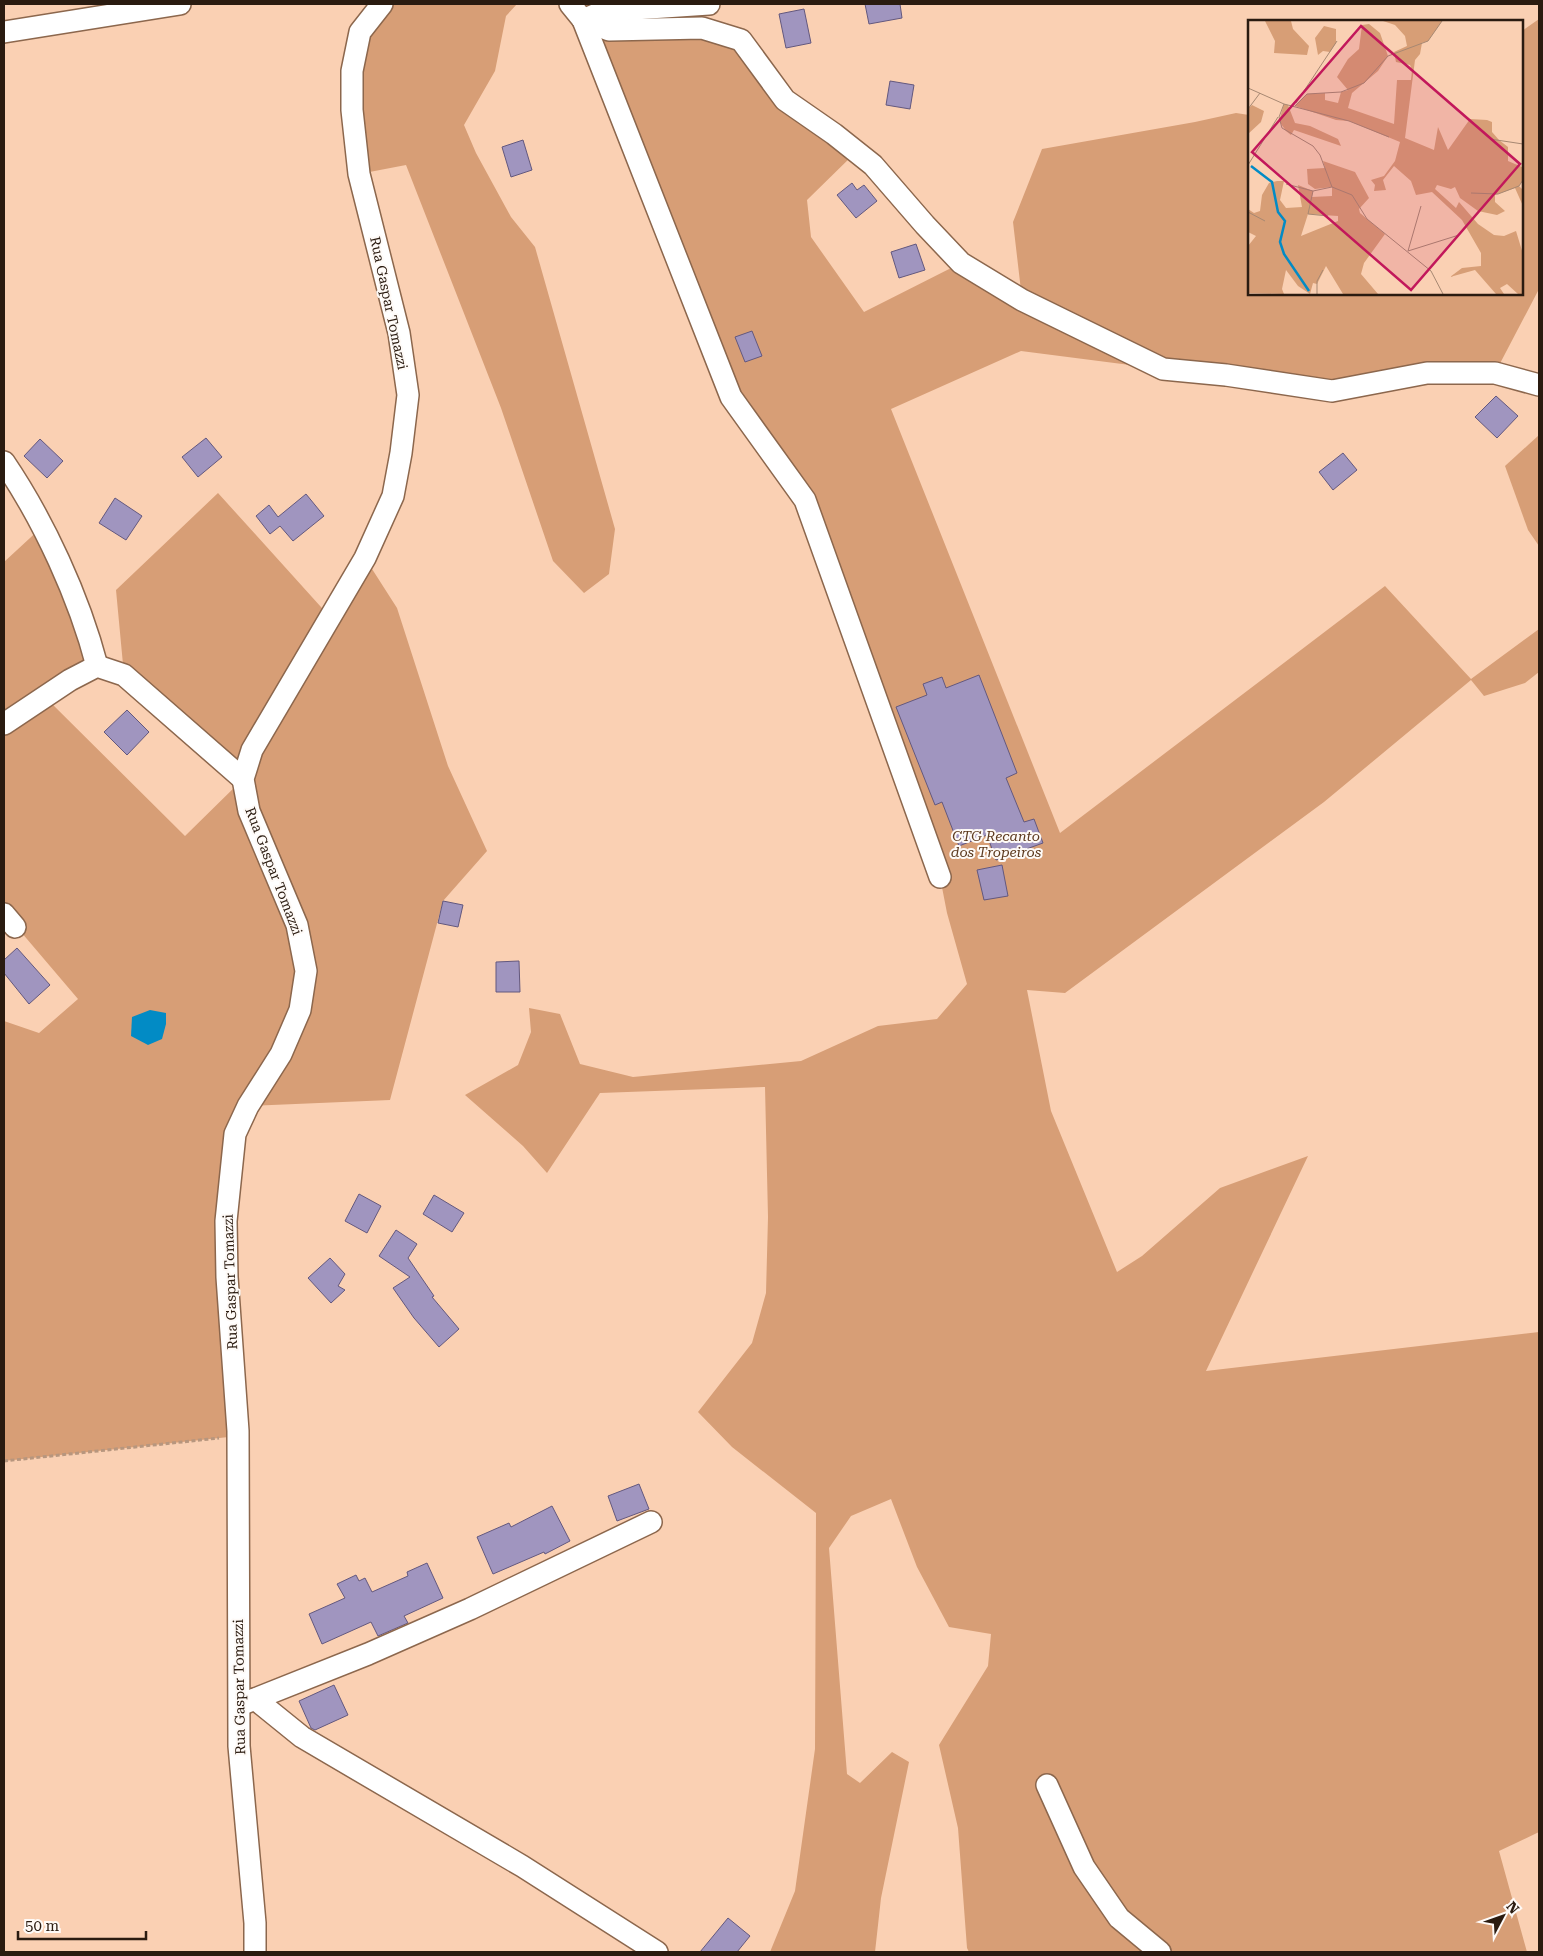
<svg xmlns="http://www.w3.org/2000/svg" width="1543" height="1956" viewBox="0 0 1543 1956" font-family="'Roboto Serif',serif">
<rect width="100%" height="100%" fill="#fad0b3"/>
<g fill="#d79e76">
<polygon points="382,4 517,4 506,16 495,71 464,125 476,153 511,217 535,247 615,529 609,574 584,593 553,561 501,408 406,165 359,174 352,71"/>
<polygon points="1539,19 1539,289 1495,373 1332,391 1021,351 891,409 1060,833 1385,586 1471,679 1539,629 1539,672 1525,683 1484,696 1471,680 1324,802 1065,993 1027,990 1051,1111 1117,1272 1142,1256 1220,1188 1308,1156 1206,1371 1539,1332 1539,1832 1499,1851 1527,1952 969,1952 967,1948 958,1828 939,1745 988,1666 991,1634 949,1627 917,1567 891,1499 851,1516 829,1548 847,1774 860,1783 892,1752 909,1762 881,1898 875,1952 770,1952 795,1891 815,1749 816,1513 732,1447 698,1412 752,1343 766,1293 768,1217 765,1087 600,1093 547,1173 523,1146 465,1095 518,1065 531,1032 529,1008 560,1014 580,1064 633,1077 801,1061 878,1026 937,1019 967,984 947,913 940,877 805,500 731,397 583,20 741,40 785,100 856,152 807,200 811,237 864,312 961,263 1022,299 1013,222 1042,149 1195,122 1236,113 1249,115 1249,294 1522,294 1522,31"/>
<polygon points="1539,435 1539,546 1528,530 1505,466"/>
<polygon points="218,493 330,617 365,558 397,608 448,766 487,851 443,901 390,1100 249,1106 235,1134 238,1436 4,1461 4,1021 39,1033 78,999 4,912 4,562 43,526 97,666 45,697 185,836 243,779 124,675 116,590"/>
</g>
<polygon fill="#028bc5" points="150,1010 166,1013 166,1024 162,1039 148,1045 131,1036 132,1017"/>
<g fill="#a095bf" stroke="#63587e">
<polygon points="865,4 900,4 902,18 869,24"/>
<polygon points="804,9 811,43 786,48 779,14"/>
<polygon points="890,81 914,85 910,109 886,105"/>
<polygon points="523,140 532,170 511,177 502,147"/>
<polygon points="852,183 857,190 864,185 877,201 856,218 837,195"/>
<polygon points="916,244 925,270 899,278 891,252"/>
<polygon points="752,331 762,356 745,362 735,337"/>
<polygon points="1496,396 1518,416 1497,438 1475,417"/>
<polygon points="206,438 222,457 198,477 182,457"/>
<polygon points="40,439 63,461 47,478 24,456"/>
<polygon points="1343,453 1357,470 1333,490 1319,472"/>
<polygon points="306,494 324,516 293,541 280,526 270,534 256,516 269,505 278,517"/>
<polygon points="115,498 142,516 126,540 99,523"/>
<polygon points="979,675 1017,773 1006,778 1024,822 1034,819 1043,843 996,860 987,835 959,846 942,802 935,805 896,707 927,695 923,684 942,677 946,688"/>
<polygon points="127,710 149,732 127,755 104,732"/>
<polygon points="1002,865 1008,896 984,900 977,870"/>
<polygon points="443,901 463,905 458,927 438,923"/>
<polygon points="17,948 50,985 29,1004 4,973 4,960"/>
<polygon points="519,961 520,992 496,992 496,962"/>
<polygon points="359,1194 381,1206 367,1233 345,1221"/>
<polygon points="434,1195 464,1213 452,1232 423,1214"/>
<polygon points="396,1230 417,1244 408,1258 434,1296 432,1297 459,1329 439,1347 414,1318 393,1288 410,1277 379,1256"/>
<polygon points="330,1258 345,1274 338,1286 345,1290 331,1303 308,1278"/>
<polygon points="639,1484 649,1509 617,1521 608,1496"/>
<polygon points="552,1506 570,1541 545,1554 544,1552 493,1574 477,1537 509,1523 511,1527"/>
<polygon points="427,1563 443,1598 404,1616 408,1623 378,1636 371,1622 322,1644 309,1614 345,1598 337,1584 356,1575 359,1581 365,1578 372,1592 408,1576 407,1572"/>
<polygon points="334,1685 348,1715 315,1730 311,1728 299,1701"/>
<polygon points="728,1918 750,1936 737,1952 700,1952"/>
</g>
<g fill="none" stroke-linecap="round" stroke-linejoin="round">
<defs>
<g id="minor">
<polyline points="570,4 583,20 731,397 805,500 940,877"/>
<polyline points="583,20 609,30 702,28 741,40 785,100 834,134 873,165 925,225 961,263 1022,300 1163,369 1226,375 1332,391 1427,373 1495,373 1539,385"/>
<polyline points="583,20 604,11 709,4"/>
<polyline points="4,32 180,4"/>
<path d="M4,462c40,59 75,135 93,204"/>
<polyline points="4,724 70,680 97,666 124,675 243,779"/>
<polyline points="4,914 15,927"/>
<polyline points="255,1699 302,1737 522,1866 657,1952"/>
<polyline points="245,1703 368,1654 470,1609 651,1522"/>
<polyline points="1047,1785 1084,1867 1119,1918 1160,1952"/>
<polyline points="255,1952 255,1923 239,1746 238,1431 227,1277 226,1221 235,1134 248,1106 281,1054 300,1010 306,971 297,925 249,811 243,779 252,750 365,558 393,496 401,453 408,395 399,333 359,174 352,110 352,71 360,32 382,4"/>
</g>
</defs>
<use href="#minor" stroke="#8c674d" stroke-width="24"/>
<polyline stroke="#b7967e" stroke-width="3" stroke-dasharray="4 2.5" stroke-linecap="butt" points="4,1461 219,1438"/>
<use href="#minor" stroke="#fff" stroke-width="21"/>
</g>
<g text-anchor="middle" stroke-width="4" stroke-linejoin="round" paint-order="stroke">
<g font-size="14" fill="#2a1b10" stroke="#fefaf7">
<text transform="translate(389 303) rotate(78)" y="5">Rua Gaspar Tomazzi</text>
<text transform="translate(274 871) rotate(69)" y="5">Rua Gaspar Tomazzi</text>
<text transform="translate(230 1282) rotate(-92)" y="5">Rua Gaspar Tomazzi</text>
<text transform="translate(239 1687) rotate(-91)" y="5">Rua Gaspar Tomazzi</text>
</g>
<g font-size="14" font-style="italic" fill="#5c391e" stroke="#fefaf7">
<text x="996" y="841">CTG Recanto<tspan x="996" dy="16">dos Tropeiros</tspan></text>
</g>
</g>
<g transform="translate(1248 20)">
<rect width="275" height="275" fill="#fad0b3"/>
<path d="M17,1h26l2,8 16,17 -2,9 -33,-2 1,-12zM135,1h59l-14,20 -6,2 -2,11 -5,6 -10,78 29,12 4,-23 10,23 22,-31 17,1 5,2v10l7,8 9,7v14l14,6 1,-9v22l-4,6 4,4v16l-8,-18 -20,7v7l10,9 -8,4 -19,-4 -18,-13 -5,-11 -4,2 -14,-4 -2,4 21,19 3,-6 19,22 16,11 10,1 12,-5 7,23v40h-5l-11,-10 -7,4 4,6h-8l-21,-24 -25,7 12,-9 19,-2v-13l-19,-33 -30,-28 -16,3 -5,-14 -17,-15 -11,14 3,10 -12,1 1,-6 -4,-5 13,-4 11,-15 5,-19 -51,-21 -13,-1 -41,-14 12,-12 18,-1v7l13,3 3,-11 7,-2 -11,-13 11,-18 11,-10 3,-24 7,-1 11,9 8,23 -10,15 -26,22 -4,15 46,16 3,-44h14l1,-10 -2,-5 -14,-3 -2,-10 13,-6 -2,-10 -10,-11zM76,6l12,3v14l-6,9 -7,-1 -5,4 -3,-17zM36,84l4,1 7,18 15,3 28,13 3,7 -47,-16 -3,5 -5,-4 -7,-10zM4,85l12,6 -3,11 -13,12v-25zM75,141l32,11 14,26 -10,11 1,4 25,21 -21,29 -3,11 17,20h-35l-17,-28 -9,18 -4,-1 -3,11 -12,-8 -12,-16 -4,19 2,5 -36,-1v-47l8,-10 -8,-4v-23l6,4 6,-2 2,-16 7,-12 8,-2h7l-4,19 6,8 16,-1 -4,-22 15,6 -1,6 20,-1v-9l-17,2 -7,-5 -1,-15 18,-1zM60,194l30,2v5l-37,15z" fill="#d79e76" fill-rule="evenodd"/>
<path fill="none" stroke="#028bc5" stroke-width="2.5" d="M3,146l21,16 6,30 7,9 -5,21 4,12 25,37"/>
<path fill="none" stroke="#a78872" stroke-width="1" d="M0,68l36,16 65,17 40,16M48,83l41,-62M36,84l-5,13 3,11 31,18 7,9 12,32 20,8 15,24 64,52 12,23M47,86l12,-12 34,-2 23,-9 24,-27 40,-15 14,-20M0,89l12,-16M242,119l33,5M0,145l30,-48M38,164l27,7M223,173l27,1 21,-8 4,-6M0,192l17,9M80,196l-20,-2 5,-23 19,-4M160,231l51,-16M160,231l13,-45M69,274v-13l6,-11"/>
<path fill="#c2185b" fill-opacity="0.15" stroke="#c2185b" stroke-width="2.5" d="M113,6l159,138 -109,126 -159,-138z"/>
<rect width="275" height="275" fill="none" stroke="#2a1b10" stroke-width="2.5"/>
</g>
<rect width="1543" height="1956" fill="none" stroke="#2a1b10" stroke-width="10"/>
<g transform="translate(1503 1916) rotate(49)" stroke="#fefaf7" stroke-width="4" paint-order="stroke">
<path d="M0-4L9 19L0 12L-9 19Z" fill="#2a1b10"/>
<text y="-8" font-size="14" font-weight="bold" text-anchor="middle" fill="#2a1b10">N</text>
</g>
<path d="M18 1931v8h128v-8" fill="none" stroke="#2a1b10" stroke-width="2.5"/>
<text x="25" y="1931" font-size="15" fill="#2a1b10" stroke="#fefaf7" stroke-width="4" paint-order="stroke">50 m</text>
</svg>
